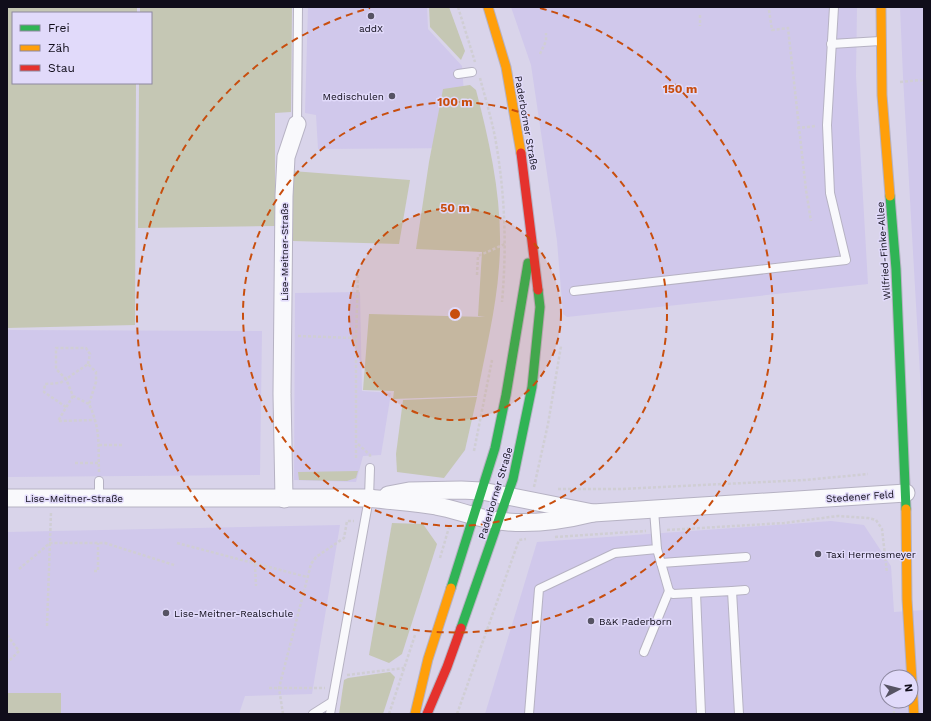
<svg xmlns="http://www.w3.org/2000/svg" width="931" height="721" viewBox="0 0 931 721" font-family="'Work Sans',sans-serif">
<rect width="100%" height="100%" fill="#d9d4ea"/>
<g fill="#d0c8eb" fill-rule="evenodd">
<polygon points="308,7 427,7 428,29 462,66 468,148 318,149 316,115 305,113"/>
<polygon points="511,7 857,7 856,76 868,284 567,317 563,314 557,241 531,65"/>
<polygon points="900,7 924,7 924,445 903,77"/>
<polygon points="360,292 362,391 391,393 381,455 363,456 356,482 294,480 295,293"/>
<polygon points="7,330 262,331 260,475 7,477"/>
<path d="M831,521l33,4 27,41 3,46 30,-2v104h-439l52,-172zM887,677h24v24h-24z"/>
<polygon points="340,525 312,694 245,696 239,714 7,714 7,532"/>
</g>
<g fill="#c5c7b4">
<polygon points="7,7 137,7 137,13 13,13 13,83 136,83 135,325 7,328"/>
<polygon points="140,7 292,7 291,112 275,113 275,226 138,228 139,83 151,83 151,13 140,13"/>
<polygon points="429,7 449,7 465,51 461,60 430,27"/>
<path d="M470,85l6,5c15,57 28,117 23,177 -3,43 -14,86 -22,129l-84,3 1,-8 -31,-1 6,-76 116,3 -7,-1 4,-64 -66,-3 13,-87 14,-73z"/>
<polygon points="292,171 410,180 399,244 293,241"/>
<polygon points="477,397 465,450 444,478 397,472 396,454 403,400"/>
<polygon points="356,471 358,471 356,478 347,481 299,480 298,472"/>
<polygon points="392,523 423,524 437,544 402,654 389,663 369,655"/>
<polygon points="390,672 395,677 383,714 339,714 344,680 348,678"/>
<rect x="7" y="693" width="54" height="21"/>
</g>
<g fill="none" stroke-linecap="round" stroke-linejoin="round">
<defs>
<g id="lane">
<polyline points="831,44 880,41"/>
<polyline points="458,74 472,72"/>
<polyline points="297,124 298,7"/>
<polyline points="574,291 846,260 830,193 827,125 834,7"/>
<polyline points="99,498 99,481"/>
<polyline points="657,549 669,591 673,594 732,591 739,714"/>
<polyline points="661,563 746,557"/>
<polyline points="732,591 745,590"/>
<polyline points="696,593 701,714"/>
<polyline points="644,652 669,591"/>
<polyline points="313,714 332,702"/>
<polyline points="330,714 369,498 370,468"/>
<polyline points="529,714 539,589 615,553 657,549 654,510"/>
</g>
<g id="street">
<polyline points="388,495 409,491 461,490 482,491 593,513 906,493"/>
<path d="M7,498h362c22,3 45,4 67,8 19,3 37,11 57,14 33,6 68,1 100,-7"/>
<polyline points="284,499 282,394 284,196 286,157 297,124"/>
</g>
<g id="fast">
<polyline points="890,196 896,269 906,509"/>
<polyline points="451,588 495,448 506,395 528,263"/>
<polyline points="461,628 513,479 532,387 540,307 538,290"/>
</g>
<g id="slow">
<polyline points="488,7 506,67 521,153"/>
<polyline points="881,7 882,95 890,196"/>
<polyline points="906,509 907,599 914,714"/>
<polyline points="415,714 428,659 451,588"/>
</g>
<g id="jam">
<polyline points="521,153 538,290"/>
<polyline points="427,714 447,667 461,628"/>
</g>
</defs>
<use href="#lane" stroke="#b6b2c3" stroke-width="10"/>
<use href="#street" stroke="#b6b2c3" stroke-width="19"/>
<use href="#fast" stroke="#b6b2c3" stroke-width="11"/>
<use href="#slow" stroke="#b6b2c3" stroke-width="11"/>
<use href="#jam" stroke="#b6b2c3" stroke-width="11"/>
<g stroke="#d0ced4" stroke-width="2.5" stroke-dasharray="3 2" stroke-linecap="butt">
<polyline points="458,7 475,62"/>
<polyline points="769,10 772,30 788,28 806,190 811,221"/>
<polyline points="700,15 700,26"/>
<polyline points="540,54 546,41 546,33"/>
<path d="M480,78c5,19 11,39 15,59 10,55 12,109 7,165"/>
<polyline points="900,82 921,80 924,85"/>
<polyline points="797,128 816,126"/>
<polyline points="477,275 478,256 505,244"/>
<polyline points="298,336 356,338 356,458"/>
<polyline points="356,338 358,274"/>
<path d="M88,364l2,-10 -4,-6h-30v21l10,10 22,-15 8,8v10l-7,22c12,26 9,41 10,68"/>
<polyline points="73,396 58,421 96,420"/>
<polyline points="66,407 44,392 45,384 60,383 66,379 73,396 89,404"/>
<polyline points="358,444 370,455 370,458"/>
<polyline points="99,445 124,445"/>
<polyline points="474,451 492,360"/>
<polyline points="75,463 98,463"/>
<polyline points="534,487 548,424 561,346"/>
<polyline points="558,489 621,489 805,480 868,474"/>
<polyline points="667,530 784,523 838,516 868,518 876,520 882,529 887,573"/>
<polyline points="555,537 646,531"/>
<polyline points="177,543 307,577"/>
<polyline points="440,558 450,524"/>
<polyline points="255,564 256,586"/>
<polyline points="19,569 50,543 105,543 174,565"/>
<polyline points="94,571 98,571 98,543"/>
<polyline points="47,626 51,512"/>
<polyline points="7,635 19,651 7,663"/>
<polyline points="347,675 404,668"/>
<polyline points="269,688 325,688"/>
<polyline points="894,701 894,714"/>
<polyline points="283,714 279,688 311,564 316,557 344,538 347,521 354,521"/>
<polyline points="389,714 415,635"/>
<polyline points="457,714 519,540 526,539"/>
</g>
<use href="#lane" stroke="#f9f9fc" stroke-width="8"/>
<use href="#street" stroke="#f9f9fc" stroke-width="17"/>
<use href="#fast" stroke="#30b455" stroke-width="9"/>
<use href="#slow" stroke="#ff9f0a" stroke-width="9"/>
<use href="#jam" stroke="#e5322d" stroke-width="9"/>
</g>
<circle cx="455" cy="314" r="106" fill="#c84e0e" fill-opacity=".12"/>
<g fill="none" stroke="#c84e0e" stroke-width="2" stroke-dasharray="7 5">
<circle cx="455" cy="314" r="106"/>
<circle cx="455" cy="314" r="212"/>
<path d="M540 8A318 318 0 1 1 370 8"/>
</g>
<g fill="#565363" stroke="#e1dafa" stroke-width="1.5">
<circle cx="371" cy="16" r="4"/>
<circle cx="392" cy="96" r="4"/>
<circle cx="818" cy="554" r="4"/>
<circle cx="166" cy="613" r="4"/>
<circle cx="591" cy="621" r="4"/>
</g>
<g text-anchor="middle" stroke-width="3" stroke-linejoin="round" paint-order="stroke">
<g font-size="10" fill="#100d1a" stroke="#e1dafa" text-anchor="start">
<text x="371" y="32" text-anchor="middle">addX</text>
<text x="384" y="100" text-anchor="end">Medischulen</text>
<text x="826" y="558">Taxi Hermesmeyer</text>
<text x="174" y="617">Lise-Meitner-Realschule</text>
<text x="599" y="625">B&amp;K Paderborn</text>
</g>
<g font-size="10" fill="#100d1a" stroke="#e1dafa">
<text transform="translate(527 123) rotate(80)" y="4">Paderborner Straße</text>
<text transform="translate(883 251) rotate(-94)" y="4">Wilfried-Finke-Allee</text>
<text transform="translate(284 252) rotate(-90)" y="4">Lise-Meitner-Straße</text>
<text transform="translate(495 493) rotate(-73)" y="4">Paderborner Straße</text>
<text transform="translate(860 496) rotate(-4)" y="4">Stedener Feld</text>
<text x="74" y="502">Lise-Meitner-Straße</text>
</g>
</g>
<circle cx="455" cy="314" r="6" fill="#c84e0e" stroke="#e1dafa" stroke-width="2"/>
<g font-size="12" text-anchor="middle" font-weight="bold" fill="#c84e0e" stroke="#e1dafa" stroke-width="3" stroke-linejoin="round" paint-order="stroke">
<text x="680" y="93">150 m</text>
<text x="455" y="106">100 m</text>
<text x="455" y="212">50 m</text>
</g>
<rect width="931" height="721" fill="none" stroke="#100d1a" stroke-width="16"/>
<rect x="12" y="12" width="140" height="72" fill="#e1dafa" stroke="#8d88a0"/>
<rect x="20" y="25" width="20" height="6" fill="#30b455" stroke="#8d88a0"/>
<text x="48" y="32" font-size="12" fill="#100d1a">Frei</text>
<rect x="20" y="45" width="20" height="6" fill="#ff9f0a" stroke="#8d88a0"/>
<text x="48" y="52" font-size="12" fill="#100d1a">Zäh</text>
<rect x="20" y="65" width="20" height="6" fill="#e5322d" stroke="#8d88a0"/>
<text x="48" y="72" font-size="12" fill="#100d1a">Stau</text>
<g transform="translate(899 689) rotate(83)"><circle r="19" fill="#e1dafa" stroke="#8d88a0"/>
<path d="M0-3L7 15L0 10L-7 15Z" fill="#565363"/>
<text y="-6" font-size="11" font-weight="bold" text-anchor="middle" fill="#100d1a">N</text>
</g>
</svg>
